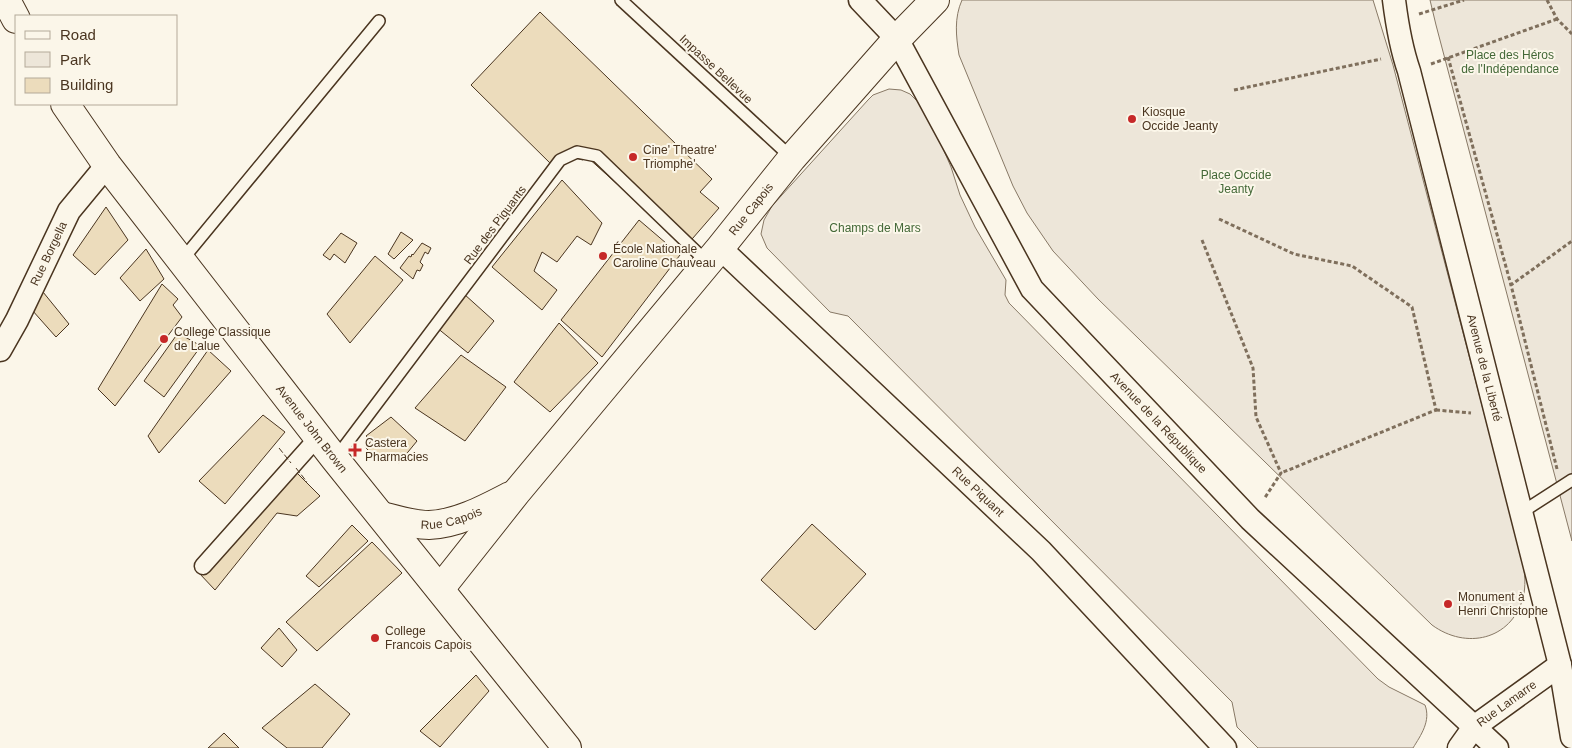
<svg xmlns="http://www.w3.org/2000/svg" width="1572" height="748" viewBox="0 0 1572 748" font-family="Helvetica,sans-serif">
<rect width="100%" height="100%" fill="#fbf6e9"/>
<g fill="#ede6d9" stroke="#887966">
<path d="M962,0h411l20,65 130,497c2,12 3,24 0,36 -12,42 -57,52 -91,27l-334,-326 -45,-48 -26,-38 -14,-27 -54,-131c-3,-19 -5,-37 3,-55z"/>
<polygon points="1430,0 1572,0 1572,541 1436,25"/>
<path d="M889,89l12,1 9,4 11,11 17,32 13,30 9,28 15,32 31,53 -1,15 4,8 369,376 11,8 36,18c6,16 -4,30 -12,43h-155l-21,-21 -5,-25 -384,-386 -18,-4 -63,-64 -6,-14 3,-14 8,-14 96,-106 5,-5z"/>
</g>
<g fill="#ecdcbc" stroke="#4a3520">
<polygon points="540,12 712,179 700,192 719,208 686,246 586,156 583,160 574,158 554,167 471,85"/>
<polygon points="562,180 602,223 591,245 577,236 557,262 542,252 534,271 557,290 542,310 492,267"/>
<polygon points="106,207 128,240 95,275 73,255"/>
<polygon points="639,220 680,255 602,357 561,320"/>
<polygon points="401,232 413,240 394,259 388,254"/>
<polygon points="341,233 357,243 345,263 334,254 330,260 323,255"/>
<polygon points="422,243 431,248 428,254 425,252 420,262 423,265 420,271 417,270 413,279 400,268 409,256 411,257 412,254 413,255"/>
<polygon points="146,249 164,279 140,301 120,278"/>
<polygon points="375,256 403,280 350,343 327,314"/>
<polygon points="162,284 178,299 173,305 182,317 115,406 98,389"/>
<polygon points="43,292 69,324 56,337 32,310"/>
<polygon points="464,294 494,321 468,353 436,327"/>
<polygon points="559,323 598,363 550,412 514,382"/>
<polygon points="178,333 201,346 164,397 144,381"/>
<polygon points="208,350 231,371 159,453 148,436"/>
<polygon points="461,355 506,387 465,441 415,408"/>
<polygon points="263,415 285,432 225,504 199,481"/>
<polygon points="391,417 417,441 399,463 388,453 378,460 366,448 371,441 366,436"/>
<polygon points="296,472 320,496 297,516 277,513 215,590 199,573"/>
<polygon points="812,524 866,574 815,630 761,580"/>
<polygon points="352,525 368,541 319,587 306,576"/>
<polygon points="372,542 402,573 317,651 286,622"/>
<polygon points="279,628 297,650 282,667 261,648"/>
<polygon points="476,675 489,691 440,747 420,731"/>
<polygon points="315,684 350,714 322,748 287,748 262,728"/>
<polygon points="224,733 239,748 208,748"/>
</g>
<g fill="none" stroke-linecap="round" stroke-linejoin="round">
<defs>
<g id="service">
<polyline points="621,0 792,158"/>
<polyline points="182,260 379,21"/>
<polyline points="335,459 560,160 577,152 597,156 707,262"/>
<polyline points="1522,512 1572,480"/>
</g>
<polyline id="pedestrian" points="203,566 318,437"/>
<g id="minor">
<path id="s1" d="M860,0l37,39 135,250 218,230 247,229"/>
<path id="s2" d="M1394,0c3,24 7,48 15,71l151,594 12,72"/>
<path id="s3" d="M720,248l321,303 184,197"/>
<path id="s4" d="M0,350l17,-30 52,-109 38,-46"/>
<path id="s5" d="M1459,748l15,-21 86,-62"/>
</g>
<g id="tertiary">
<path id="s6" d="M382,516c15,4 31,9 47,9 28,-1 56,-16 81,-29"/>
<path id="s7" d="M440,589l76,-96 204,-245 72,-90 105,-119 38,-39"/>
</g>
<g id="secondary">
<polyline points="6,0 16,19"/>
<path id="s8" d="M65,104l42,61 228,294 232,289"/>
</g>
</defs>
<use href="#service" stroke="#4a3520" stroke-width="14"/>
<use href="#pedestrian" stroke="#4a3520" stroke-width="19"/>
<use href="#minor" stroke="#4a3520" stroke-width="25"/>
<use href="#tertiary" stroke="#4a3520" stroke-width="30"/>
<use href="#secondary" stroke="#4a3520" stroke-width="30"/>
<g stroke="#7f6f5c" stroke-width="3" stroke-dasharray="4 2.5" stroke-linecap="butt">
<polyline points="1547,0 1557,19 1572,34"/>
<polyline points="1419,14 1464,0"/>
<polyline points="1448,57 1511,285"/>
<polyline points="1431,64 1557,19"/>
<polyline points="1234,90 1381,59"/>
<polyline points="1219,219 1294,254 1352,266 1412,307 1436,410 1281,473"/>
<polyline points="1202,240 1253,368 1256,417 1281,473 1264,499"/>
<polyline points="1436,410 1471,413"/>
<polyline points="1557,469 1511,285 1572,241"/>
</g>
<use href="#service" stroke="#fbf6e9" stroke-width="11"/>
<use href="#pedestrian" stroke="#fbf6e9" stroke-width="16"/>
<use href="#minor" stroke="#fbf6e9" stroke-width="22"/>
<use href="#tertiary" stroke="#fbf6e9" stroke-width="28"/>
<use href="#secondary" stroke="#fbf6e9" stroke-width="28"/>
<g stroke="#4a3520" stroke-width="1" stroke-dasharray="6 2.5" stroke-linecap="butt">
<polyline points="279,448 291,463"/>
<polyline points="296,468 307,482"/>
</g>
</g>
<g fill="#c62828" stroke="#fbf6e9" stroke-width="2">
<circle cx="1132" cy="119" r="5"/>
<circle cx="633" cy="157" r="5"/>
<circle cx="603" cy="256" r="5"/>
<circle cx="164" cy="339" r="5"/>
<path d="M352.5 442.5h5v5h5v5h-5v5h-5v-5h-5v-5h5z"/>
<circle cx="1448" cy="604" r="5"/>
<circle cx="375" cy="638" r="5"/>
</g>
<g text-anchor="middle" stroke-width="4" stroke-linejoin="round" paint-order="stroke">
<g font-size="12" fill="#436837" stroke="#fbf6e9">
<text x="1510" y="59">Place des Héros<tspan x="1510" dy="14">de l'Indépendance</tspan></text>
<text x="1236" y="179">Place Occide<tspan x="1236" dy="14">Jeanty</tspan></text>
<text x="875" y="232">Champs de Mars</text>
</g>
<g font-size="12" fill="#4a3520" stroke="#fbf6e9">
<text transform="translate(716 69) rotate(43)" y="4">Impasse Bellevue</text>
<text dy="4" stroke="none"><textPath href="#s7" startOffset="491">Rue Capois</textPath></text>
<text transform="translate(495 225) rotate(-53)" y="4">Rue des Piquants</text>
<text dy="4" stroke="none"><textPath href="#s4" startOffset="108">Rue Borgella</textPath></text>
<text dy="4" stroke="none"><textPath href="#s2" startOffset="379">Avenue de la Liberté</textPath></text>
<text dy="4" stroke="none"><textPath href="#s1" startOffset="522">Avenue de la République</textPath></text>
<text dy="4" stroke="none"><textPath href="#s8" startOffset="408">Avenue John Brown</textPath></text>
<text dy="4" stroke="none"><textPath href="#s3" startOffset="355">Rue Piquant</textPath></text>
<text dy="4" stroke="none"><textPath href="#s6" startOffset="71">Rue Capois</textPath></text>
<text dy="4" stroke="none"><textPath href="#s5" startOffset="66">Rue Lamarre</textPath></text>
</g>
<g font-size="12" fill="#4a3520" stroke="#fbf6e9" text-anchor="start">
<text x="1142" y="116">Kiosque<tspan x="1142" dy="14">Occide Jeanty</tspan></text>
<text x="643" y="154">Cine' Theatre'<tspan x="643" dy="14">Triomphe'</tspan></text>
<text x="613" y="253">École Nationale<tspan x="613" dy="14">Caroline Chauveau</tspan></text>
<text x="174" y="336">College Classique<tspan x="174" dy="14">de Lalue</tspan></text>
<text x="365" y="447">Castera<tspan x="365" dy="14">Pharmacies</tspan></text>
<text x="1458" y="601">Monument à<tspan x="1458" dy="14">Henri Christophe</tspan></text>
<text x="385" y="635">College<tspan x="385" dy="14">Francois Capois</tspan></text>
</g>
</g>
<rect x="15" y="15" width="162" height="90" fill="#fbf6e9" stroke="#b4a999"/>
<rect x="25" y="31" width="25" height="8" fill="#fbf6e9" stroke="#b4a999"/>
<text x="60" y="40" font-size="15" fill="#4a3520">Road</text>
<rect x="25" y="52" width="25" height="15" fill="#ede6d9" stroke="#b4a999"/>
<text x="60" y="65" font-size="15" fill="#4a3520">Park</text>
<rect x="25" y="78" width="25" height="15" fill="#ecdcbc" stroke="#b4a999"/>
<text x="60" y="90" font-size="15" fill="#4a3520">Building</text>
</svg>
